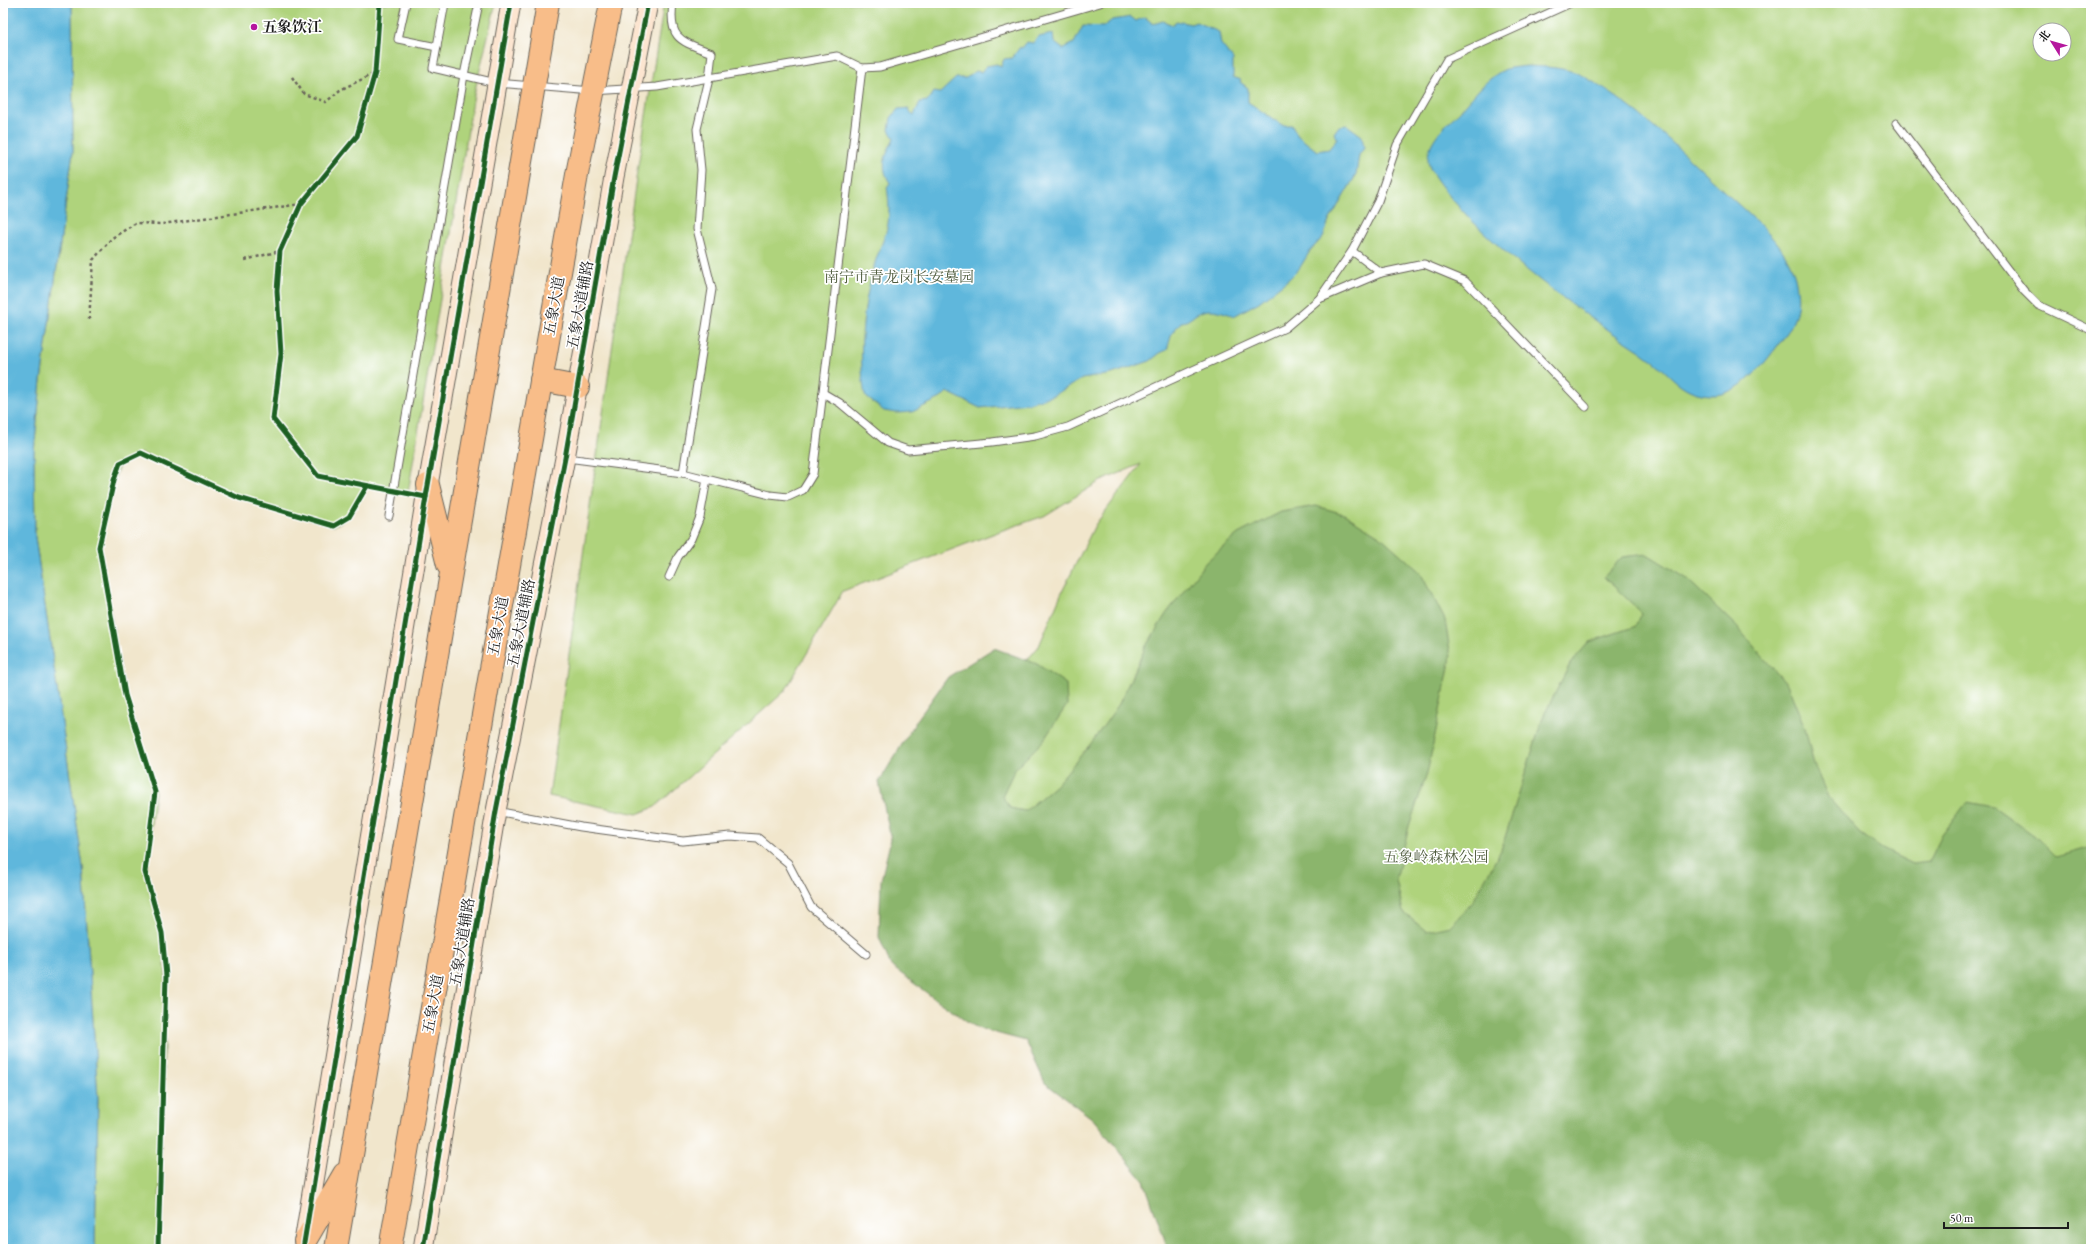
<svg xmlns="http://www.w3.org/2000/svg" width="2094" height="1252" viewBox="0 0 2094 1252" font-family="'EB Garamond','Noto Serif SC',serif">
<rect width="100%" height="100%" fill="#fff"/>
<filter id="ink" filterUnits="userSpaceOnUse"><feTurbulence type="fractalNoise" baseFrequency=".025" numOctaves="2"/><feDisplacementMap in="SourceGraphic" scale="8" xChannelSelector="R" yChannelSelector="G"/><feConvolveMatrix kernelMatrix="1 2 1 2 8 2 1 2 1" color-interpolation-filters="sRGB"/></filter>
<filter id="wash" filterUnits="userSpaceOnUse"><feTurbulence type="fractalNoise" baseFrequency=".012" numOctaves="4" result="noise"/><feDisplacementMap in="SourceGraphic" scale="16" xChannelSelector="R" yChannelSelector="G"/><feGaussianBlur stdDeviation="0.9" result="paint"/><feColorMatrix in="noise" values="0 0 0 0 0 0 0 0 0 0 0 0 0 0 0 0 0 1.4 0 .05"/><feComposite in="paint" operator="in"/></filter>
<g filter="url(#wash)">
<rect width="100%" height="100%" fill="#f1e6cc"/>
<g fill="#afd37c" stroke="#66784c" fill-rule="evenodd">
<polygon points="72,3 496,3 474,94 408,493 367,486 349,517 334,526 239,498 141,453 120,463 114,480 99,547 125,695 155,792 145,872 162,933 166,976 158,1249 95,1249 98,1098 83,867 35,537 34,452 41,381 73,151"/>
<path d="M664,3h1427v1246l-921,-36 -195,-259 19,-255 45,-53 22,-52 34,-69 46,-61 -42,18 -55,34 -41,14 -160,61 -58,100 -130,116 -18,7 -88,-18 88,-624zM2040,30h24v24h-24z"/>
</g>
<polygon fill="#8bb56c" stroke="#546844" points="1316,506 1344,514 1381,537 1420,572 1445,620 1451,657 1427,774 1409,826 1396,880 1403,912 1426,931 1450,926 1472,903 1501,850 1543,717 1570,664 1589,642 1636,626 1642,613 1604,577 1622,557 1647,554 1686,578 1738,628 1788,686 1805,728 1814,765 1828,797 1857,831 1882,849 1913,864 1929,862 1942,835 1967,802 1994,807 2035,836 2056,857 2091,847 2091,1249 1168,1249 1144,1181 1093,1119 1045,1083 1026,1041 977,1028 939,1002 891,966 879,937 881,880 891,839 879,782 917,720 948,677 994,648 1037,664 1066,684 1067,705 1043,741 1015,769 1002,796 1010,808 1025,811 1056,785 1092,742 1119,704 1146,646 1166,614 1206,562 1238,534 1281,512"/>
<g fill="#5fb7dc" stroke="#3e6a7c">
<polygon points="3,3 72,3 73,151 41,381 34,452 35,537 83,867 98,1098 95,1249 3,1249"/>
<path d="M1131,17l5,4 9,-4 8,7 10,-3 10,4 3,-4 15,3 5,-2 23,10 2,12 12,15v18l8,3 -1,2 8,6v14l34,23h10l6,11 19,15 12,-2 8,-11 -3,-5 5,-7 8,-1 15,11 2,12 -5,7 -3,20 -27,46 -6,16 -13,14 -11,18 -10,10 -30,23 -25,14c-14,-5 -26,-10 -39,-1 -5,4 -9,7 -14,7l-9,11 -5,17 -7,3 -10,8 -38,13 -30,5 -28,16 -26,8 -48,5 -33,-16 -6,6 -29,14 -15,1 -13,-2 -19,-15c-7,-40 -3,-86 8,-126 3,-14 10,-27 14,-41 3,-13 2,-29 0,-42l3,-4c-11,-17 -4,-29 4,-45l-5,-8 2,-12 7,-9 11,-1 -1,2 6,5 6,-13 8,-1 6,-9 6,1 16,-15h10l9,-7 6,1 5,-6 11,-2 4,3 3,-8 8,-1 8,-11 2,1 5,-6 6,1 5,-6 15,-3 1,8 9,7 11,-6 9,-17 20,1 9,-7z"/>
<path d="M1527,66c19,1 39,1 56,10 54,30 99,76 144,118 19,18 47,41 60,64 4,7 8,17 9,24 7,35 -8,50 -27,75 -13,17 -35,39 -58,38 -30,-1 -39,-20 -60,-36 -15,-12 -32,-21 -47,-32 -54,-37 -117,-85 -158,-135 -6,-8 -17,-21 -18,-31 -1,-21 18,-36 32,-50 13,-14 28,-35 46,-42 6,-2 15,-2 21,-3z"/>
</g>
</g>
<g filter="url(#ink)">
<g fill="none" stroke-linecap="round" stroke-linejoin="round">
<defs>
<g id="lane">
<polyline points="406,3 398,39 437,47"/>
<polyline points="445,3 433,68 496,83 593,91 657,87 837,56 862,68 880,67 1100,3"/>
<path d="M673,3c-5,37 8,38 39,50l-3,26 -12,50 4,41 -4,59 15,60 -29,184"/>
<polyline points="1896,123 2024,291 2038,305 2091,330"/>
<polyline points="1352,251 1381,273"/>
<polyline points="1319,299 1381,273 1424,264 1465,281 1586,407"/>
<polyline points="823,393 840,403 888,443 908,450 992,442 1035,436 1068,427 1285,328 1319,299 1352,251 1378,201 1397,145 1447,59 1571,3"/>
<polyline points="567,458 683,473 770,495 788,497 803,490 813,474 862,68"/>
<polyline points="389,516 464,75 479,3"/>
<polyline points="669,577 678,557 691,539 700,517 707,479"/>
<polyline points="496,811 581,827 683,841 730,836 758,838 788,863 811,907 866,954"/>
</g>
<g id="secondary">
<polyline points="305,1236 426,497 511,3"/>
<polyline points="423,1249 496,811 565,458 614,177 648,3"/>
</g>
<g id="primary">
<polyline points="541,380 578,387"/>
<polyline points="428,485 448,565"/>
<polyline points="305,1241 344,1174"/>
<polyline points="336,1249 548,3"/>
<polyline points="390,1249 578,169 611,3"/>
</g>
</defs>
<use href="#lane" stroke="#67635a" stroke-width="9"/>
<use href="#secondary" stroke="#67635a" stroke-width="21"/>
<use href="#primary" stroke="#67635a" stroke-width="24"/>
<g stroke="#67635a" stroke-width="2.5" stroke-dasharray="3 3" stroke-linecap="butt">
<polyline points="292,77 304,94 326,102 340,90 375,73"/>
<polyline points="245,260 280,251"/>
<polyline points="89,320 93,260 112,238 136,223 162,224 301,204"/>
</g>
<use href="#lane" stroke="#fff" stroke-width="7"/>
<use href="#secondary" stroke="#fce5d0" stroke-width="19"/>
<use href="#primary" stroke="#f8bd89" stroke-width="22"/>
<defs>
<g id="cycleway">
<polyline points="380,3 375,73 357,136 301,204 280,251 277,291 281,354 273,419 318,476 426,497"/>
<polyline points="158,1249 166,976 162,933 145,872 155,792 125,695 99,547 114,480 120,463 141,453 239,498 334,526 349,517 367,486"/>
<polyline points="303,1249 426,497 511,3"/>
<polyline points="423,1249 496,811 565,458 614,177 648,3"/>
</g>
</defs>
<use href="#cycleway" stroke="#fff" stroke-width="8"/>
<use href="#cycleway" stroke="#1b5e20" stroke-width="5"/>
</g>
</g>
<circle fill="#b5179e" stroke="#fff" stroke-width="1.5" cx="254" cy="27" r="4"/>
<g text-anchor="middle" stroke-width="3.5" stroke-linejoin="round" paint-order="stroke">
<g font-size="15" font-weight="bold" fill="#1c1c1c" stroke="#fff" text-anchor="start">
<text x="262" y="32">五象饮江</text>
</g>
<g font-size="15" fill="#4f5c3e" stroke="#fff">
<text x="899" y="282">南宁市青龙岗长安墓园</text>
<text x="1436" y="862">五象岭森林公园</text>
</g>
<g font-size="15" fill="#1c1c1c" stroke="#fff">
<text transform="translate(580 305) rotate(-80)" y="5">五象大道辅路</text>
<text transform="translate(554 306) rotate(-80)" y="5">五象大道</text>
<text transform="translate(521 623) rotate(-79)" y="5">五象大道辅路</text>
<text transform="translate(498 626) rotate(-80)" y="5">五象大道</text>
<text transform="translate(462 942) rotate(-81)" y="5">五象大道辅路</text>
<text transform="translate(433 1004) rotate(-80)" y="5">五象大道</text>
</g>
</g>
<rect width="2094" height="1252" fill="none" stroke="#fff" stroke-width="16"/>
<g transform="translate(2052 42) rotate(307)"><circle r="19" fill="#ffffff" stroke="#a4a4a4"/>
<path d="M0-3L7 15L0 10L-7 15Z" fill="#b5179e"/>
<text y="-6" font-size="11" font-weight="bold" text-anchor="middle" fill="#1c1c1c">北</text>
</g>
<path d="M1944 1222v6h124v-6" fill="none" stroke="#1c1c1c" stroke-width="2"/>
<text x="1950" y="1222" font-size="12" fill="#1c1c1c" stroke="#ffffff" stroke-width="3" paint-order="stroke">50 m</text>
</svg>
